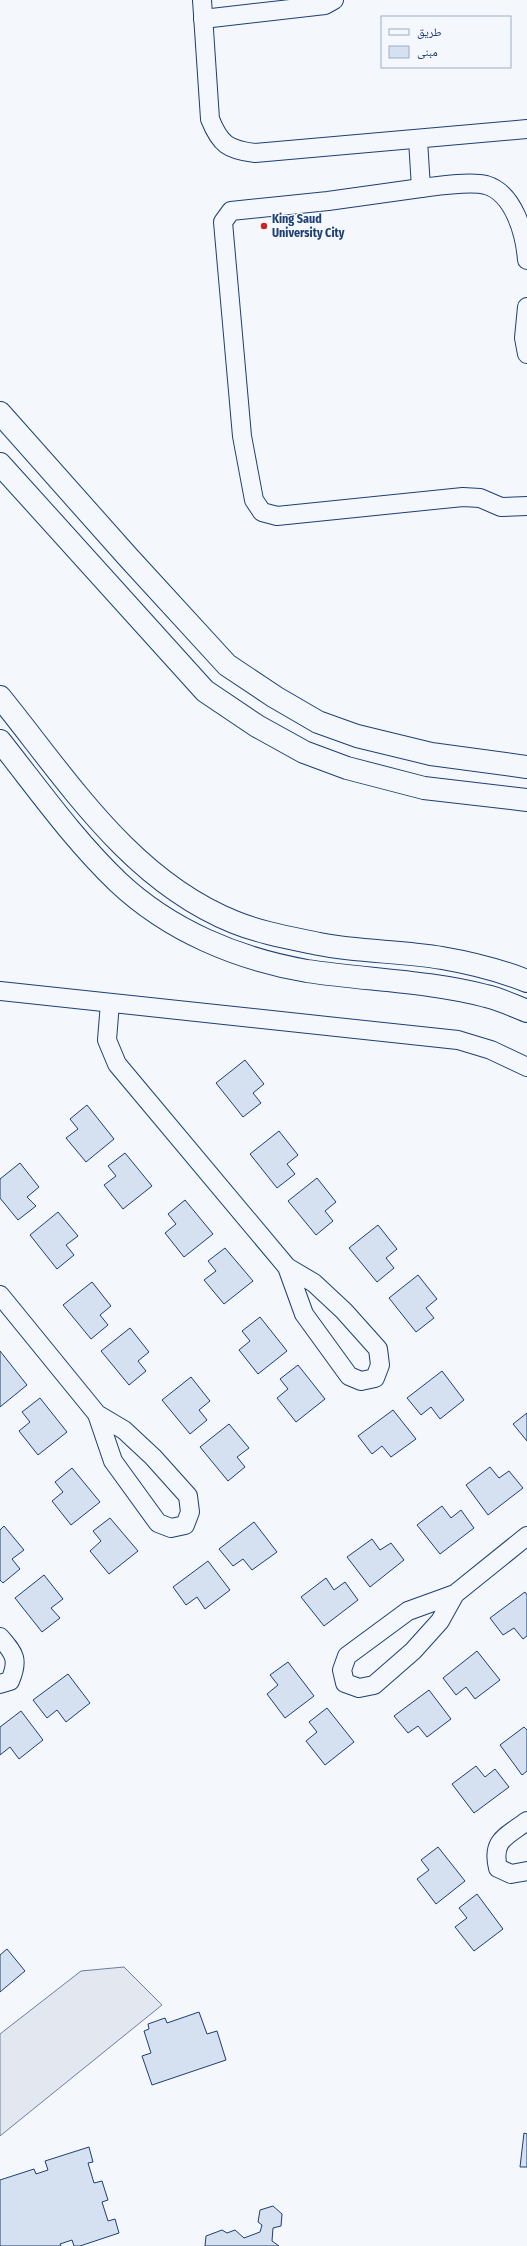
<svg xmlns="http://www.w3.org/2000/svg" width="527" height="2246" viewBox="0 0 527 2246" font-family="'Fira Sans Condensed','Noto Naskh Arabic',sans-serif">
<rect width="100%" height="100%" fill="#f4f7fb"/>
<polygon fill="#e3e8f0" stroke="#687fa3" points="124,1967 162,2005 0,2136 0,2034 81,1971"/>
<g fill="#d5e0f0" stroke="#1d3f73">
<polygon points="245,1060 264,1084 253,1093 261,1103 243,1117 216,1083"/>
<polygon points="87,1105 114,1139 86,1162 66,1138 78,1129 70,1119"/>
<polygon points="279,1131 298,1155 287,1164 295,1174 277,1188 250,1154"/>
<polygon points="125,1153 152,1186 123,1209 104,1185 116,1176 108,1166"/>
<polygon points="20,1163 39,1187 27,1197 36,1206 18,1220 0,1198 0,1179"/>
<polygon points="317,1178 336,1202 325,1211 333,1221 316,1235 288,1201"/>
<polygon points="185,1200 213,1234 184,1257 165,1233 176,1224 168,1214"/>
<polygon points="58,1212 78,1236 66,1245 74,1255 57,1269 30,1235"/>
<polygon points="378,1225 397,1249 386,1258 394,1268 377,1282 349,1248"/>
<polygon points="225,1248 253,1281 224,1304 204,1280 216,1271 208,1261"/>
<polygon points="418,1275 437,1299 426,1308 434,1318 416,1332 389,1298"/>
<polygon points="92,1282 111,1306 100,1315 108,1325 91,1339 63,1305"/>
<polygon points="260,1317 287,1351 258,1374 239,1350 250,1341 242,1331"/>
<polygon points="130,1328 149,1352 138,1361 146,1371 129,1385 101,1351"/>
<polygon points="0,1351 27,1385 0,1407"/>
<polygon points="298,1365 325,1399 296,1422 277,1398 288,1389 280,1379"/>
<polygon points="442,1371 464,1400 440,1419 431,1407 421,1415 407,1398"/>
<polygon points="191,1377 210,1401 199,1410 207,1420 190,1434 162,1400"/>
<polygon points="40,1398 67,1432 38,1455 19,1431 30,1422 22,1412"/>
<polygon points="393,1410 416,1439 391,1457 382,1446 372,1454 358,1436"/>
<polygon points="527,1413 527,1441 513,1424"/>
<polygon points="229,1424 249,1448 237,1457 245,1467 228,1481 200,1447"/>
<polygon points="490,1467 499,1478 509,1471 523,1488 488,1515 466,1485"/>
<polygon points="72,1468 100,1502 71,1525 52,1501 63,1492 55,1482"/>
<polygon points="442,1506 451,1518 461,1510 474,1528 440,1554 417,1525"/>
<polygon points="110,1518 138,1551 109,1574 90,1551 101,1541 93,1531"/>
<polygon points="254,1522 277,1552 252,1570 243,1559 233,1566 219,1549"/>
<polygon points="4,1526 24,1550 12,1559 20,1569 3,1583 0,1580 0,1530"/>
<polygon points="372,1539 380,1550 391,1543 404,1560 370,1587 347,1557"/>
<polygon points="208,1561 230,1590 205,1609 197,1597 186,1605 173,1587"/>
<polygon points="44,1575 63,1599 51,1608 60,1618 42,1632 15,1598"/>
<polygon points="326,1578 334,1590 345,1582 358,1600 324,1626 301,1597"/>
<polygon points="525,1592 527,1595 527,1636 523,1639 514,1628 503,1635 490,1618"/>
<polygon points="477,1651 500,1680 475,1699 466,1687 456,1695 443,1678"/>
<polygon points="288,1662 314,1696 285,1718 267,1694 278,1685 270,1675"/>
<polygon points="68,1674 90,1703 66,1722 57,1710 47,1718 33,1700"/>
<polygon points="429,1690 451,1719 427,1737 418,1726 408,1733 394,1716"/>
<polygon points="327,1708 354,1742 325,1765 306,1741 317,1732 309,1722"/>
<polygon points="21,1711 43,1740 19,1759 10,1747 0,1755 0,1727"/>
<polygon points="524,1727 527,1730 527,1771 522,1775 500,1745"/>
<polygon points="476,1766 485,1777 495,1769 509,1787 474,1813 452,1784"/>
<polygon points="438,1847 465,1881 436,1904 417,1879 429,1870 421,1860"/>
<polygon points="477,1894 503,1929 474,1951 455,1927 467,1918 459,1908"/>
<polygon points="7,1949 25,1971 0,1992 0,1955"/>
<polygon points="199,2012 207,2034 217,2031 226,2060 152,2085 142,2056 151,2053 144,2031 149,2029 148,2024 165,2018 167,2023"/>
<polygon points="524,2133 527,2134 527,2167 520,2167"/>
<polygon points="89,2147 93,2162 88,2163 94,2183 102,2181 108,2200 102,2202 108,2221 115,2219 119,2233 80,2246 74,2246 72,2240 60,2244 61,2246 0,2246 0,2180 34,2169 36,2174 48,2170 45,2161"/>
<polygon points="273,2206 282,2214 281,2226 273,2228 272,2241 279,2246 205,2246 206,2236 222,2230 227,2233 235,2230 244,2238 260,2232 262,2225 258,2222 260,2210"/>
</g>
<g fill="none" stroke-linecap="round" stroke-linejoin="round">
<defs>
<g id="minor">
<path d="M202,0l8,119c10,25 18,31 45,34l272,-24"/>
<polyline points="203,19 325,5 334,0"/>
<path d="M418,140l3,48c16,-2 49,-7 65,-3 28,8 39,49 41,75"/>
<polyline points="421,188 328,201 231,211 223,222 242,436 254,500 262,512 277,516 463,497 480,498 501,507 527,506"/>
<polyline points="527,307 524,338 527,354"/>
<polyline points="0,991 458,1040 491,1050 527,1067"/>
<polyline points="110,1003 107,1040 117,1064 287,1267 314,1283 344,1311 378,1349 380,1365 375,1378 361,1381 349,1376 304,1314 287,1267"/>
<polyline points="0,1295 97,1414 113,1461 158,1523 171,1528 185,1525 190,1512 188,1496 153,1457 124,1430 97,1414"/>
<polyline points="455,1594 440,1621 413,1651 374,1685 359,1688 345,1683 342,1670 347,1656 408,1611 455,1594 527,1536"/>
<path d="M0,1637c15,17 19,23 10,44l-10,3"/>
<path d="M527,1821c-20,15 -36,19 -29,47l13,6 16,-3"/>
</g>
<g id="major">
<polyline points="0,413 128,557 227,665 275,697 318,722 357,736 431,754 527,767"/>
<polyline points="0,464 205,691 257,726 304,752 347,768 424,788 527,800"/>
<path d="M0,697c68,84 130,183 234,225 27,11 57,16 85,22 41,8 82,7 123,14 29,5 57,12 85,23"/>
<path d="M0,741c38,48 74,99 118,141 52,49 120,77 189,89 60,9 121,10 179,25 14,3 28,10 41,15"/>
</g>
</defs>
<use href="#minor" stroke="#1d3f73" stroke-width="20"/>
<use href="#major" stroke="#1d3f73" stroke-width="24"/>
<use href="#minor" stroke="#f4f7fb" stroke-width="18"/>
<use href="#major" stroke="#f4f7fb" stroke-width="22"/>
</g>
<circle fill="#c62828" stroke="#f4f7fb" stroke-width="1.5" cx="264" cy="226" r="4"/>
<g text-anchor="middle" stroke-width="3" stroke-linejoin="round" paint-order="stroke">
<g font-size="12" font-weight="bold" fill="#1d3f73" stroke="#f4f7fb" text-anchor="start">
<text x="272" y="223">King Saud<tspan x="272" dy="14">University City</tspan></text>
</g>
</g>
<rect x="381" y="16" width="130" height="52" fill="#f4f7fb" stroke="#9eadc5"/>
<rect x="389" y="29" width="20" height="6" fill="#f4f7fb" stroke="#9eadc5"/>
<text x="417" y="36" font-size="12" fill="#1d3f73">طريق</text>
<rect x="389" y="46" width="20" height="12" fill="#d5e0f0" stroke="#9eadc5"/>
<text x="417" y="56" font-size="12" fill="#1d3f73">مبنى</text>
</svg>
